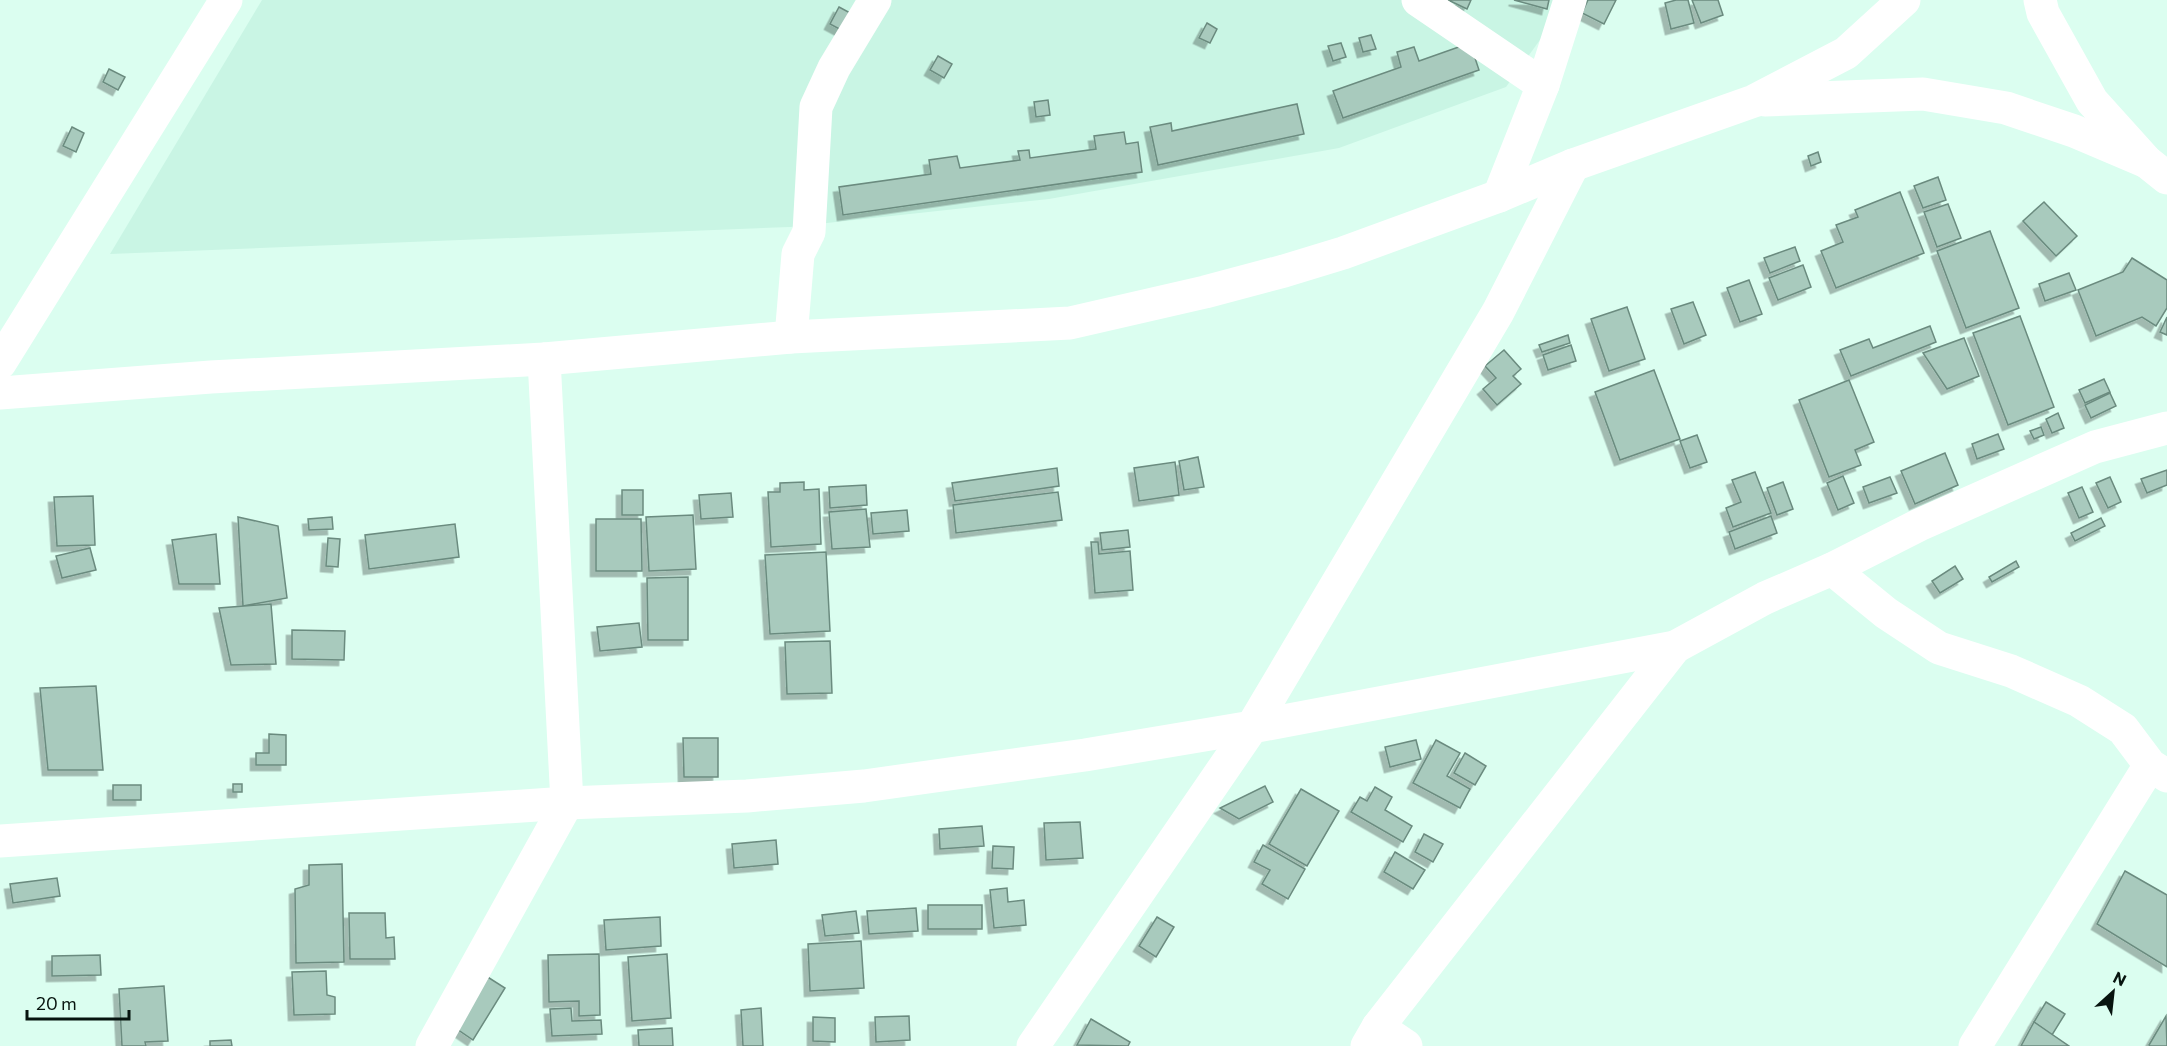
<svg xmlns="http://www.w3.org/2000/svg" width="2167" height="1046" viewBox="0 0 2167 1046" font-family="Commissioner,sans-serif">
<defs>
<filter id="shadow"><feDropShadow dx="-5.5" dy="5.5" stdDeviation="0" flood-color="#0004"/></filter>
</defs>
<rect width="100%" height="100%" fill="#dbfef0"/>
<polygon fill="#c9f5e4" points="262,0 1565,0 1563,8 1506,87 1339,148 1049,199 790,227 110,254"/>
<g fill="#a8cabd" stroke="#6b8b7f" stroke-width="1.5" filter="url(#shadow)">
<polygon points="1448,0 1471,0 1467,9"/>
<polygon points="1514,0 1549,0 1547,9"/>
<polygon points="1588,0 1616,0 1604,24 1582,13"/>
<polygon points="1676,0 1688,0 1694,23 1671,29 1665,3"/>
<polygon points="1692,0 1718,0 1723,15 1701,23"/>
<polygon points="839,7 854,15 845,32 830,24"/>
<polygon points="1207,23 1217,29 1210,43 1199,38"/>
<polygon points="1371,35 1376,49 1363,52 1359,38"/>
<polygon points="1341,43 1346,57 1333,61 1328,46"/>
<polygon points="1470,43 1479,70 1343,118 1333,91 1401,67 1397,52 1414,47 1419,61"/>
<polygon points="938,56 952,64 944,78 930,70"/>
<polygon points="109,69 125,77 118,90 103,82"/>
<polygon points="1048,100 1050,115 1036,117 1034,102"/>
<polygon points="1297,104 1304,134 1158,165 1150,127 1171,123 1172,131"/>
<polygon points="72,127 84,133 76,152 63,146"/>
<polygon points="1124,132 1126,144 1138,142 1142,172 843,215 839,187 931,174 929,160 957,156 960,168 1020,160 1018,151 1029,150 1030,158 1096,149 1094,136"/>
<polygon points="1818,152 1821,162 1811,166 1808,156"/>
<polygon points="1938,177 1946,200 1923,208 1914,186"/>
<polygon points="1900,192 1924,253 1836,288 1821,251 1843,242 1836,225 1858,217 1855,210"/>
<polygon points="2044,202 2077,236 2056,256 2023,221"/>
<polygon points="1948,204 1961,238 1937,247 1924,212"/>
<polygon points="1990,231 2019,308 1966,328 1937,251"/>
<polygon points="1795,247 1800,261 1770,273 1764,258"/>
<polygon points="2132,258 2167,280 2167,308 2156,326 2142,317 2096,336 2078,290 2123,272"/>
<polygon points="1803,265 1811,287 1778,300 1769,278"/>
<polygon points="2069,273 2076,290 2045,301 2039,284"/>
<polygon points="1749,280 1762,314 1740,322 1727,288"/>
<polygon points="1693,302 1706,335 1684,344 1671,309"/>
<polygon points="1627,307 1645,359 1609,371 1591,319"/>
<polygon points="2020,316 2054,407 2008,425 1973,333"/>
<polygon points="2167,317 2167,335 2160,332"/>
<polygon points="1930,326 1936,342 1851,376 1840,350 1869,339 1873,348"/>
<polygon points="1568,335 1570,343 1542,352 1539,345"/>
<polygon points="1964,338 1979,376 1947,389 1923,353"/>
<polygon points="1571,345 1576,361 1548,370 1543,355"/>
<polygon points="1504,350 1521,369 1513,376 1521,384 1497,405 1483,389 1496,378 1485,366"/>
<polygon points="1654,370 1680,439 1620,460 1595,392"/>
<polygon points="2104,379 2110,392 2085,403 2079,390"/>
<polygon points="1849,380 1874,442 1855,450 1861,465 1829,477 1799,400"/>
<polygon points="2110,393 2116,406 2091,418 2085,405"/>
<polygon points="2058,413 2064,428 2052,433 2046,419"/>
<polygon points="2041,427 2044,435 2034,439 2030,431"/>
<polygon points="1998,434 2004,449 1977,459 1972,444"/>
<polygon points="1697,435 1707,462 1690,468 1680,441"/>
<polygon points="1945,453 1958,485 1915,504 1901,471"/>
<polygon points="1198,457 1204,487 1184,490 1179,461"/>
<polygon points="1175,462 1179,495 1139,501 1134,468"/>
<polygon points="1057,468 1059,486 955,501 952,483"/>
<polygon points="2167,470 2167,485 2147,493 2141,479"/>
<polygon points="1755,472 1771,513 1733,527 1726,508 1741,502 1732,480"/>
<polygon points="1843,476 1854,503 1838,510 1827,483"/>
<polygon points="1890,477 1897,493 1869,503 1863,487"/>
<polygon points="2110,477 2121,502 2108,508 2096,483"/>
<polygon points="804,482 804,490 819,489 821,544 771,547 768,492 780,492 780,483"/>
<polygon points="1783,482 1793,509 1777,515 1767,488"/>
<polygon points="866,485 867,505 830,508 829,487"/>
<polygon points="2082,487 2093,512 2079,518 2068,493"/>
<rect x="622" y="490" width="21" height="25"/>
<polygon points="1058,492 1062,520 956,533 953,505"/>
<polygon points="731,493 733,517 701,519 699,495"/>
<polygon points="93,496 95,545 57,546 54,497"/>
<polygon points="866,509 870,547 832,549 829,512"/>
<polygon points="907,510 909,531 873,534 871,513"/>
<polygon points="693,515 696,569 649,571 646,517"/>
<polygon points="1771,516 1777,533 1735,549 1729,532"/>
<polygon points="238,517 278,526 287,598 243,606"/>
<polygon points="332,517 333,529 309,530 308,519"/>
<polygon points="2101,518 2105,526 2075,541 2071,533"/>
<polygon points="596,519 641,519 642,571 596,571"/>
<polygon points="455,524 459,557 369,569 365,535"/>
<polygon points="1128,530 1130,547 1102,550 1100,533"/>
<polygon points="216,534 220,584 179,584 172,540"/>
<polygon points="328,538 340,539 338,567 326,566"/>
<polygon points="1091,542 1098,542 1099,554 1130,551 1133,590 1095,593"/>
<polygon points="90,548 96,570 62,578 56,556"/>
<polygon points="826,552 830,631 770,634 765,555"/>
<polygon points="2016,561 2019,567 1992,582 1989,577"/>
<polygon points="1955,566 1963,579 1940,593 1932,581"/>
<polygon points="688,577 688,640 648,640 647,578"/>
<polygon points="271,604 276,664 231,665 219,608"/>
<polygon points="639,623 642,647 600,651 597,627"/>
<polygon points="292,630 345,631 344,660 292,659"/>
<polygon points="830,641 832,693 787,694 785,642"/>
<polygon points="96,686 103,770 48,770 40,688"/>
<polygon points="269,734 286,735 286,765 256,765 256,753 269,753"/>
<polygon points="683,738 718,738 718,777 684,777"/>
<polygon points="1416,740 1421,759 1390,767 1385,747"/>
<polygon points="1436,740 1460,753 1447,776 1470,789 1460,808 1413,783"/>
<polygon points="1465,753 1486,766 1475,785 1454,773"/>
<rect x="233" y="784" width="9" height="8"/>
<rect x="113" y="785" width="28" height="15"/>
<polygon points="1265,786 1273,802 1239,819 1220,808"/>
<polygon points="1375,787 1392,797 1385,810 1412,826 1403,842 1351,812 1360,797 1367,801"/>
<polygon points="1301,789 1339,811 1307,866 1269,844"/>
<polygon points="1080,822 1083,858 1046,860 1044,823"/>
<polygon points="982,826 984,846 940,849 939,829"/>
<polygon points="1424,834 1443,844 1433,862 1415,852"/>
<polygon points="776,840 778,864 734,868 732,844"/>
<polygon points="1263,845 1305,869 1288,899 1262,884 1270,870 1254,862"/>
<polygon points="993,846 1014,847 1013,869 992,868"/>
<polygon points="1395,852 1425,870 1413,889 1384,872"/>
<polygon points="342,864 344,962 296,963 295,889 309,885 309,865"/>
<polygon points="2125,871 2167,895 2167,967 2097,924"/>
<polygon points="57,878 60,896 13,903 10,884"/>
<polygon points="1007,888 1008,902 1024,900 1026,925 994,928 990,890"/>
<rect x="928" y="905" width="54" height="24"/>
<polygon points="916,908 918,931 869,934 867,911"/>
<polygon points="856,911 859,933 825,936 822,915"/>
<polygon points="349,913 385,913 386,938 394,937 395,959 350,959"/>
<polygon points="660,917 661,946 606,950 604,920"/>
<polygon points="1157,917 1174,927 1156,957 1139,946"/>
<polygon points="861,941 864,988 810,991 808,944"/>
<polygon points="599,954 600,1015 579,1016 579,1001 549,1002 548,955"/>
<polygon points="667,954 671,1018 632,1021 628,957"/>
<polygon points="100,955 101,975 52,976 52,956"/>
<polygon points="326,971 327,995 335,997 335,1014 294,1015 292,972"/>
<polygon points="486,976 505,988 473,1040 454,1027"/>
<polygon points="164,986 168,1041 145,1042 146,1046 122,1046 119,989"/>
<polygon points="2046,1002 2065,1014 2052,1035 2034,1022"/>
<polygon points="571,1008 572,1021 601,1020 602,1034 552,1036 550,1009"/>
<polygon points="761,1008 763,1046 743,1046 741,1010"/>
<polygon points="909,1016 910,1040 876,1042 875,1017"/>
<polygon points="2166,1016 2167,1046 2150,1046 2149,1045"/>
<polygon points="813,1017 835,1018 835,1042 813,1041"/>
<polygon points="1091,1019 1130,1042 1128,1046 1077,1045"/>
<polygon points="2034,1022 2069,1046 2021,1046"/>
<polygon points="672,1028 673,1046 639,1046 638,1030"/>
<polygon points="231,1040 232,1046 210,1046 210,1041"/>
</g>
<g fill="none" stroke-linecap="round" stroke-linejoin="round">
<g stroke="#fff" stroke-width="33">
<polyline points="1418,0 1543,85"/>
<polyline points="2040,0 2043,13 2092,101 2147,162 2167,178"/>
<polyline points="1765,100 1923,94 2006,108 2074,131 2147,162"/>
<polyline points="1499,196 1543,85 1570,0"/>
<polyline points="791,337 798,254 809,232 816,107 834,68 875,0"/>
<polyline points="0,363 226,0"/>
<polyline points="0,393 211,377 544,359 791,337 1070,323 1205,292 1284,271 1343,253 1499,196 1573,165 1754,101 1846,53 1904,0"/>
<polyline points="1832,569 1886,613 1939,648 2011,671 2079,701 2123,729 2150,765 2167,776"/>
<polyline points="0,841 567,803 747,796 864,786 1085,755 1252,727 1675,647 1765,598 1832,569 1919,525 2095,447 2167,428"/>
<polyline points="1378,1027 1406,1046"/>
<polyline points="432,1046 567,803 544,359"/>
<polyline points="1033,1046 1252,727 1498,312 1573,165"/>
<polyline points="1367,1046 1378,1027 1675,647"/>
<polyline points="1975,1046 2150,765"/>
</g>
</g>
<g transform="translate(2113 992) rotate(27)" stroke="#dbfef0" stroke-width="4.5" paint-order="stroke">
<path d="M0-4.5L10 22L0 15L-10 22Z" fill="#07140f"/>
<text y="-9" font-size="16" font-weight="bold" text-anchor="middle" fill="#07140f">N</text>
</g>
<path d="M27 1010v9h102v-9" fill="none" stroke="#07140f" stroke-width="3"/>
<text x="36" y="1010" font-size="18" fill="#07140f" stroke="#dbfef0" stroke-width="4.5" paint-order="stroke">20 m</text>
</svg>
